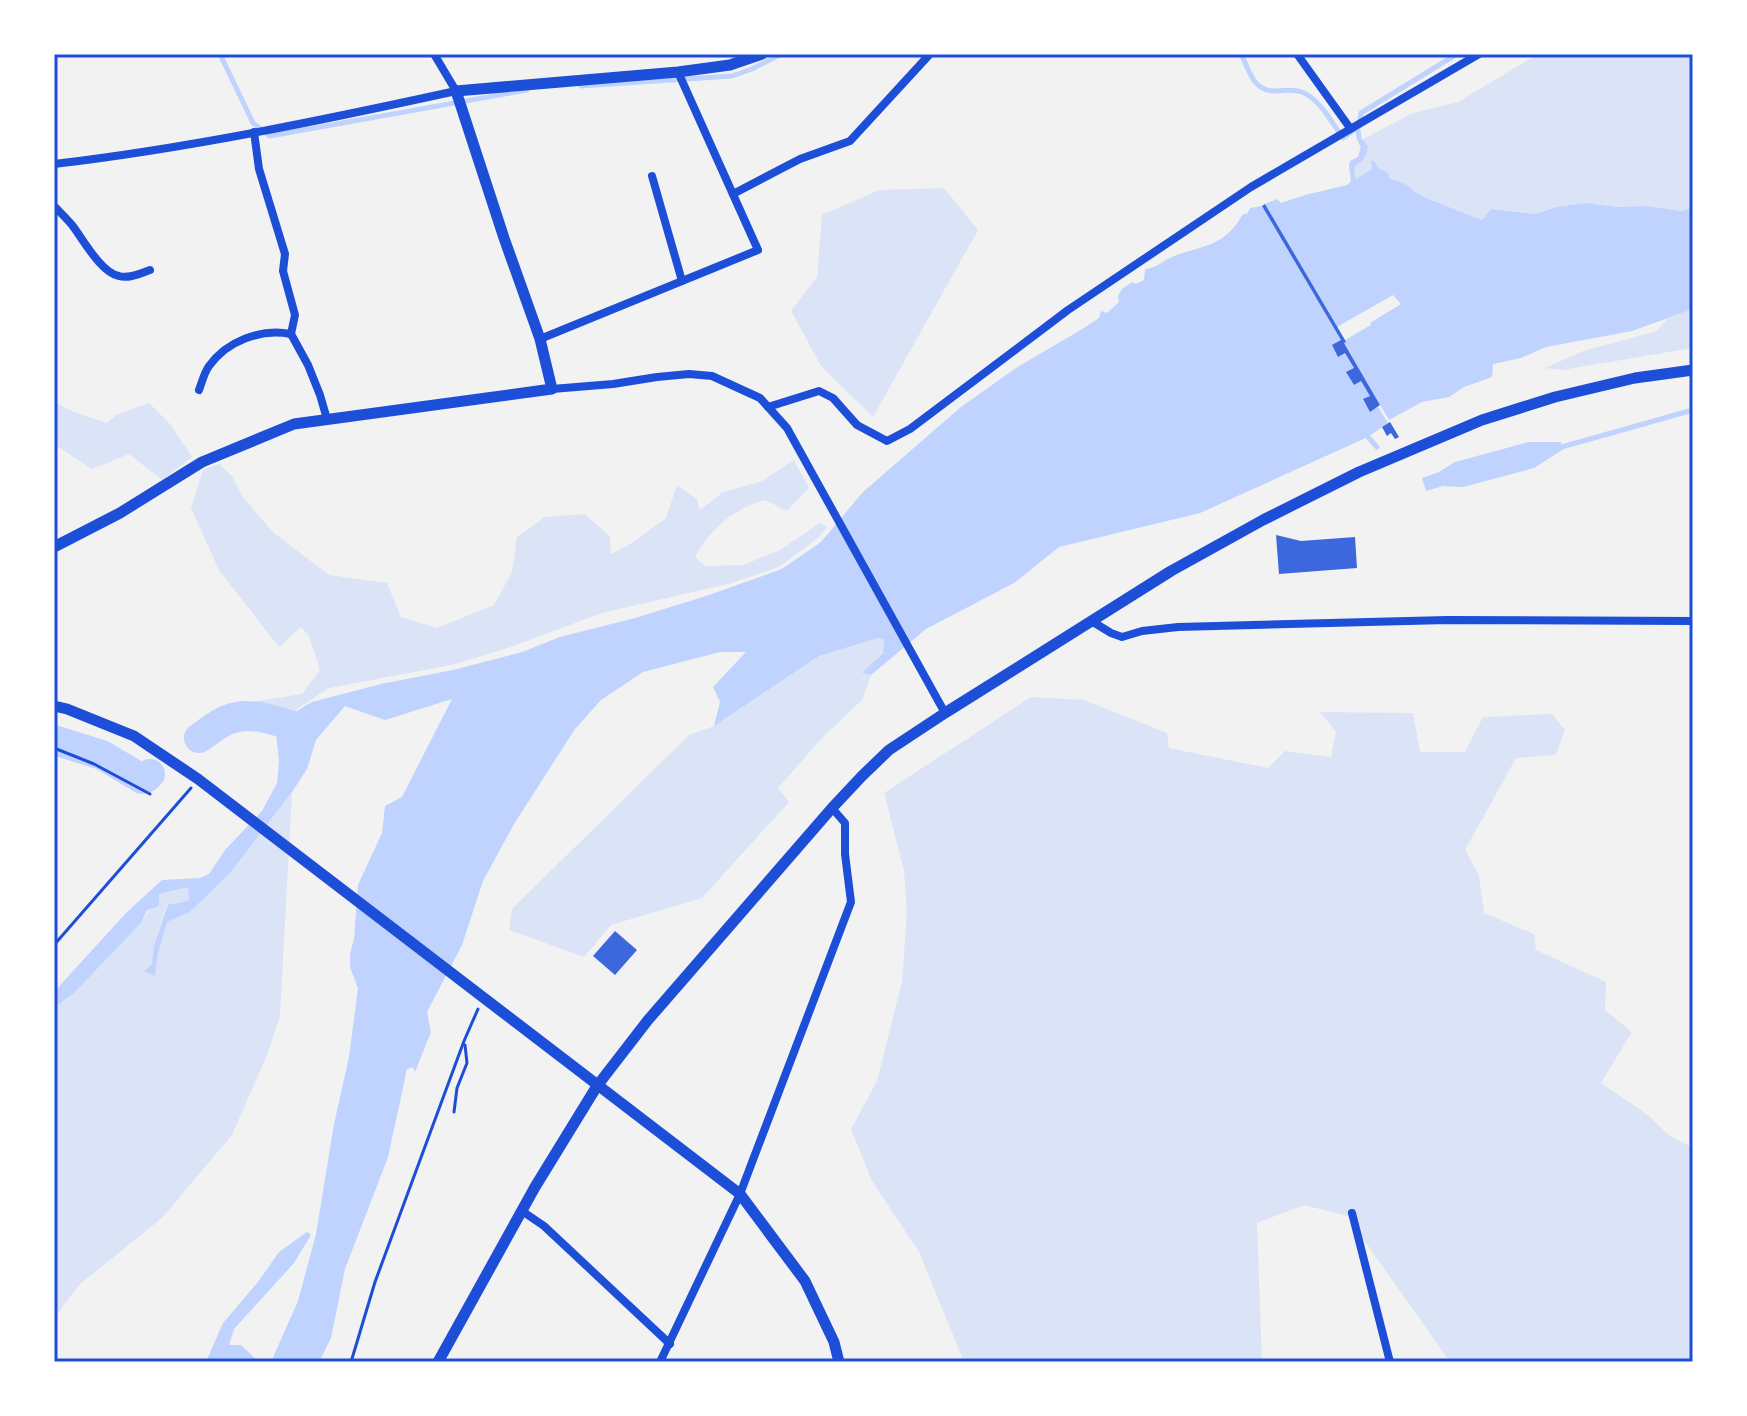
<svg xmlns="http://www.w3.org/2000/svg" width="1747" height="1416" viewBox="0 0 1747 1416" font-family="Karla,sans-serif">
<rect width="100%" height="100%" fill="#f2f2f2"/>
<g fill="#dbe4f7">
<path d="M1538,54h155v154l-12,3 -35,-5 -28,1 -32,-4 -30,4 -19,7 -46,-5 -9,11 -56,-22 -12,-7 -7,-6 -12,-3 -23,-20v7l-16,10 -3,-8 2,-5c8,-4 12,-12 13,-20l-5,-7 50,-26 45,-11z"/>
<polygon points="944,188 978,230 873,417 821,366 791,311 817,277 822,215 879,190"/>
<polygon points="1693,309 1693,348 1562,370 1545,368 1583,351 1657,331 1667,319"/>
<polygon points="54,402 74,412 107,423 116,415 149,403 170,424 192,457 162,480 129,454 92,469 54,444"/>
<path d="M794,460l15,28 -22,23 -22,-11c-33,10 -53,27 -70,57l10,9 38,-1 37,-15 40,-27 7,4 -9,11 -39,29 -51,17 -126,29 -94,35 -56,17 -123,23 -65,43 -17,-8 11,-22 44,-7 18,-24 -11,-34 -8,-9 -22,20 -60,-77 -28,-62 12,-38 16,-6 12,11 11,21 32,37 55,42 58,8 14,34 36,11 57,-23 18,-33 5,-35 28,-20 39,-3 26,22 1,18 18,-9 37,-27 11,-33 20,14 3,11 23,-18 37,-10z"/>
<polygon points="878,638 884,640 883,652 863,673 871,675 862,700 823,737 778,788 789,802 702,898 611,925 584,957 509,930 512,909 689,735 714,726 819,656"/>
<polygon points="1031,697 1084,700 1167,733 1169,748 1268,768 1285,751 1331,757 1336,732 1320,712 1413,713 1420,752 1465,752 1483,717 1552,714 1565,730 1556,755 1516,758 1465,850 1479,875 1484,913 1534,934 1536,950 1606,982 1605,1010 1632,1032 1601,1083 1649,1116 1669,1135 1693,1148 1693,1362 1450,1362 1347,1216 1304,1205 1257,1223 1262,1362 964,1362 919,1252 872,1181 851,1129 877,1081 902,981 907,912 904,871 884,793"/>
<path d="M292,792l-12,224 -13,39 -35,80 -70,83 -82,66 -15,19 -11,17v-313l4,-2 17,-13 66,-69 17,-29 31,-8v14l-10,3 -12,1c-7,23 -19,47 -12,71l3,-21 9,-32 23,-10 41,-40z"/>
</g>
<g fill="#bfd3fe">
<path d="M1363,139l5,7c-1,9 -5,16 -13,20l-1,5 2,8 16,-10 -1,-8h3l5,7 9,5 1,5 18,7 7,6 12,7 56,22 9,-11 45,5 20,-7 30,-4 32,4 28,-1 35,5 12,-3v101l-61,22 -86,16 -25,11 -28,6 -1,13 -28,10 -15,10 -27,5 -33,18 -45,-77 1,-3 26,-15 -1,-2 31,-19 -8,-9 -56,32 -72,-123 12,-5 4,4 24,-8 42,-10 4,-4 -2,-15 1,-5 8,-4z"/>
<path d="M1262,206l79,134 -9,6 6,10 7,-3 9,15 -7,5 7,12 7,-4 9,15 -7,4 7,11 8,-4 10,16 -20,14 -168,76 -141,34 -45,36 -88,46 -55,46 -9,-2 21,-20 1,-13 -6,-2 -59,18 -105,70 6,-24 -7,-15 33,-35h-26l-77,20 -42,28 -26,29 -61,95 -31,57 -21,64 -35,67 4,20 -16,40 -2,-5 -6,2 -19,88 -43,112 -14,69 -12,24h-48l27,-61 18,-67 18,-110 15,-67 9,-69 -8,-21v-13l4,-15 4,-54 24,-52 3,-27 17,-9 50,-98 -67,21 -40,-14 -29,34 -9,29 -15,23 -61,80 -41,40 -23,10 -9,32 -3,22 -11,-5 8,-7 2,-19 14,-41 11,-1 10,-3 -1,-13 -29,7v12l-12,4 -6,13 -66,69 -17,13 -4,2v-15l72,-79 36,-33 38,-2 9,-4 16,-24 37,-39 15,-28 2,-22 -4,-36 37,-23 69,-18 72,-14 69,-18 38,-15 75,-19 68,-21 79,-28 39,-27 42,-50 98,-85 55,-39 68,-40 15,-10 2,-7 6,2 12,-11 -1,-6 4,-7 10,-7 4,2 8,-4 1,-11c13,-1 18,-9 29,-13 31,-11 51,-10 69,-42h4l3,-6z"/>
<polygon points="1529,442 1561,442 1562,450 1534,468 1463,487 1443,486 1426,491 1422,478 1439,472 1455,462"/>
<polygon points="307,1232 311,1235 294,1263 234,1329 229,1345 241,1345 259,1362 206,1362 223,1323 258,1282 279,1252"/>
</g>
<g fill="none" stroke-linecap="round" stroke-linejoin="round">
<g stroke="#bfd3fe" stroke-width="5">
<polyline points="220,54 253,123 270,136 527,90"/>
<path d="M1241,54c9,18 12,38 36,37 8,-1 17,-2 25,1 18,7 30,31 41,46l11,-8h4l1,8 5,10"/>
<polyline points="581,86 732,76 752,69 781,54"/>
<polyline points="1359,125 1361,113 1457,54"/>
<polyline points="1368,437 1377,447"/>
<polyline points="1558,448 1693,410"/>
</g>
<g stroke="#bfd3fe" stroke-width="30">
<path d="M199,738c9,-6 18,-14 28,-18 24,-10 49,1 72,8l15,-10"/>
<polyline points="54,740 102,755 142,779 146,778 150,774"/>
</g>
</g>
<g fill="#3d67dc">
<polygon points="1265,204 1345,340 1346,342 1344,343 1380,405 1370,412 1363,399 1370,396 1361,381 1354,385 1346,372 1354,368 1345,353 1338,357 1332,345 1341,340 1262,206"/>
<polygon points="1390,422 1399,437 1395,439 1391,433 1387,436 1382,427"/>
<polygon points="1276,535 1301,541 1355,537 1357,568 1279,574"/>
<polygon points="615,931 637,950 615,975 593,956"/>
</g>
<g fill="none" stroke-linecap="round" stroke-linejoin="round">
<g stroke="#1d4ed8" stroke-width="3">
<polyline points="54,748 94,764 150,794"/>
<polyline points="54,945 191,788"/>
<polyline points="454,1112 457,1088 467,1063 465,1045"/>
<polyline points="351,1362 375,1282 464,1041 478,1009"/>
</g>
<g stroke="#1d4ed8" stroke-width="8">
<polyline points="1297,54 1350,128"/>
<polyline points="254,132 259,169 285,254 283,271 295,315 291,334 308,365 320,395 327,419"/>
<path d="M54,164c135,-16 269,-44 402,-73l-22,-37"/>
<polyline points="652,176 682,281"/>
<polyline points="733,194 800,159 850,141 930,54"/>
<path d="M54,206c6,6 12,12 18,19 11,14 29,48 47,51 10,3 22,-3 31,-6"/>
<polyline points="540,339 758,250 678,72"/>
<polyline points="552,389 613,384 657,377 689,374 712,376 760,398 787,428 945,713"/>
<path d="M199,390c3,-8 5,-17 10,-24 18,-25 52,-38 82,-32"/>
<polyline points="768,407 819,391 833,398 857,425 887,441 910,429 1068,310 1251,187 1479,54"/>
<polyline points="1093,622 1111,633 1122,637 1142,631 1178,627 1447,620 1693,621"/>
<polyline points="522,1211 544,1226 670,1344"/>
<polyline points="1352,1213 1390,1362"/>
<polyline points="660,1362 740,1194 851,902 845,854 845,823 832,808"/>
</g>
<g stroke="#1d4ed8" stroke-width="11">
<polyline points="54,547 120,513 202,462 294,424 552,389 540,339 504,238 456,91 678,72 730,65 762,54"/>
<polyline points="54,706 67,709 134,736 198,779 740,1194 805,1281 834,1342 839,1362"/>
<polyline points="438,1362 535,1187 597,1086 648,1020 832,808 862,776 889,750 945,713 1171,571 1263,520 1359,472 1482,420 1555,397 1635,378 1693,370"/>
</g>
</g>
<rect width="1747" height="1416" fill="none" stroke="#ffffff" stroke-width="112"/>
<rect x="56" y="56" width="1635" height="1304" fill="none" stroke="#1d4ed8" stroke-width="3"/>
</svg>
